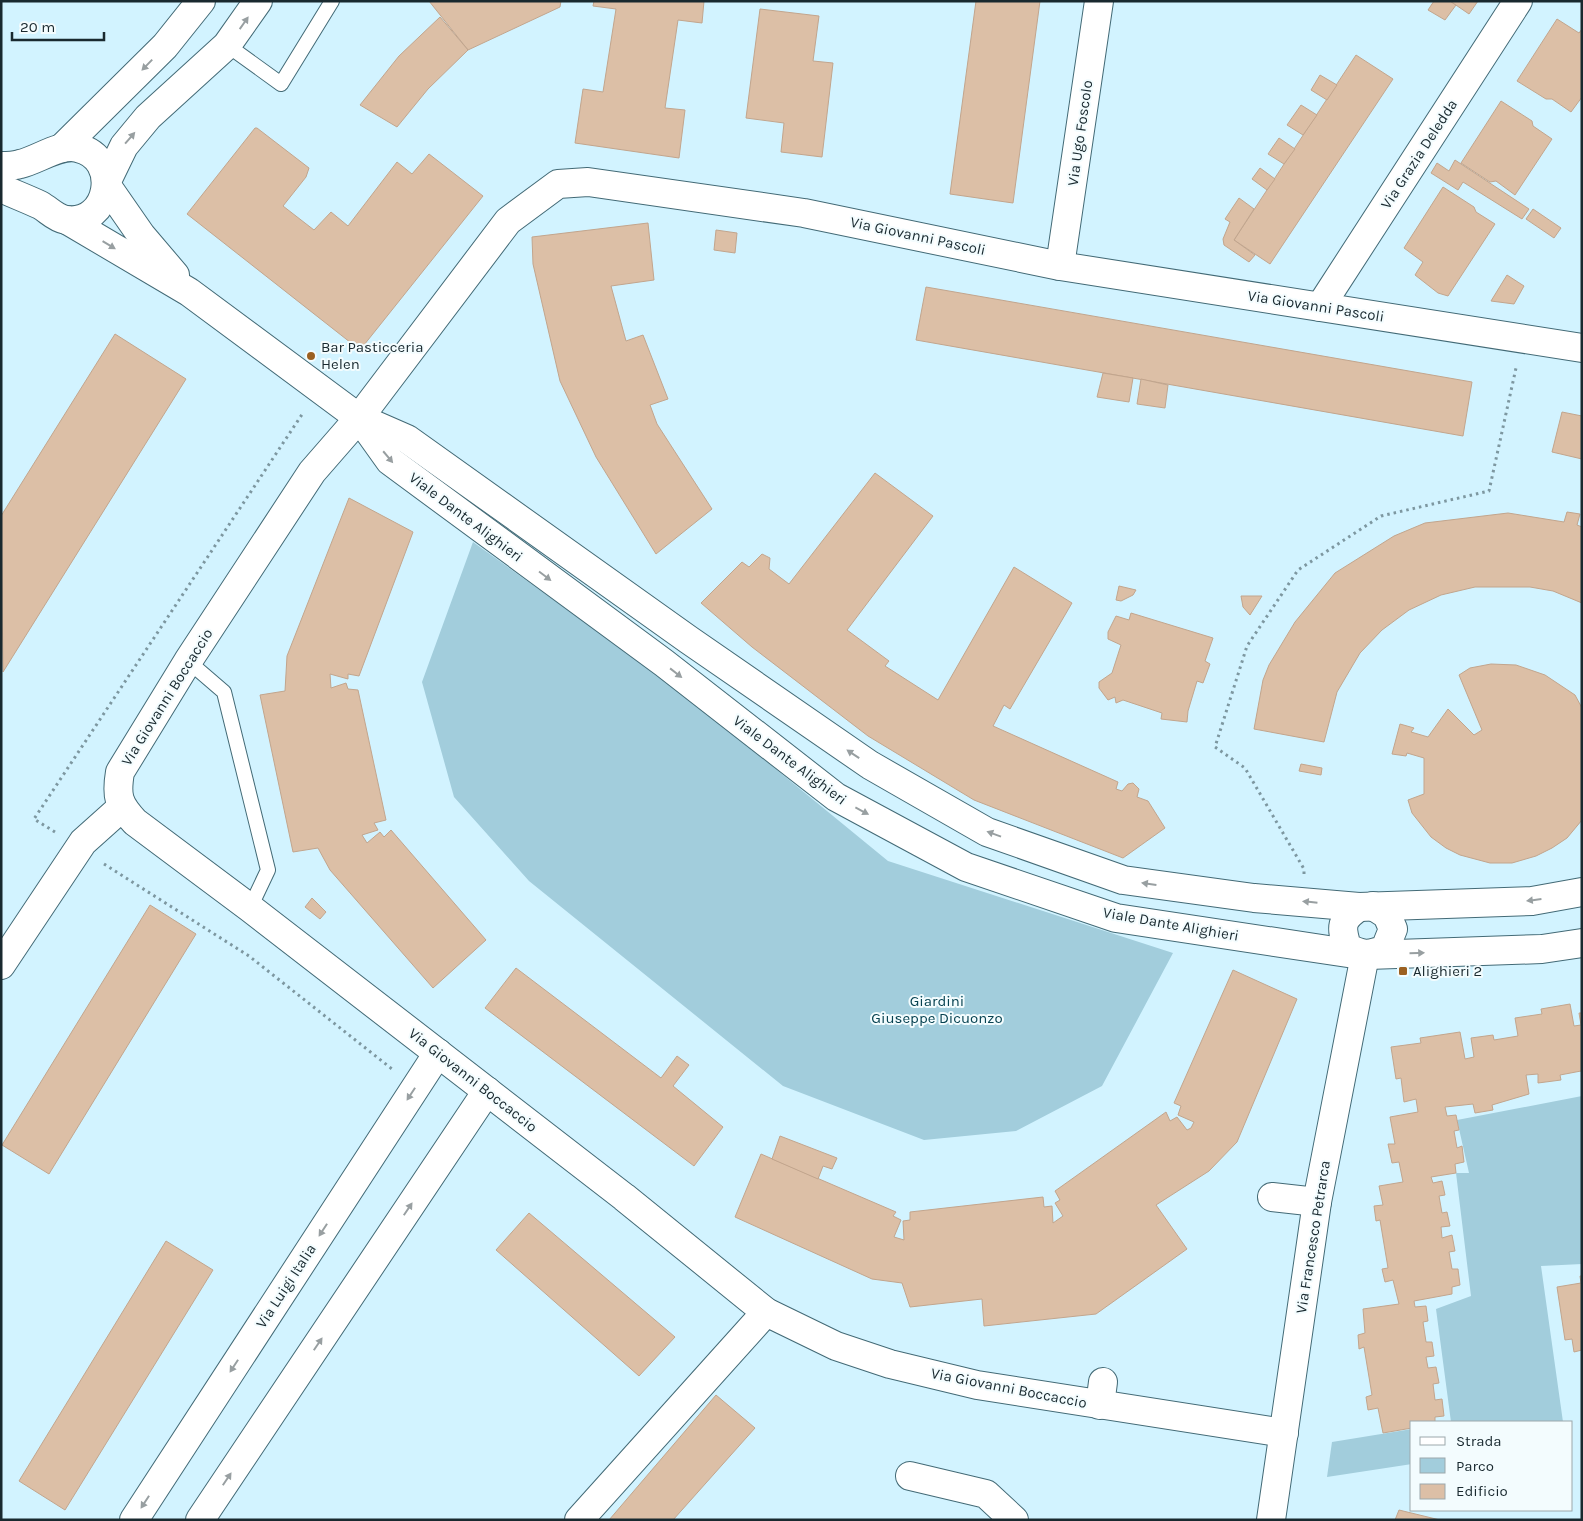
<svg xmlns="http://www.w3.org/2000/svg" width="1583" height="1521" viewBox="0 0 1583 1521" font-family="Karla,sans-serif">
<rect width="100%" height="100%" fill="#d2f3ff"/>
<g fill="#a2cddc">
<polygon points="473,542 683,693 888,861 1173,953 1102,1086 1016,1131 924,1140 783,1086 529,881 454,797 422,682"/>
<polygon points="1582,1096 1582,1264 1541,1266 1563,1422 1451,1422 1436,1309 1471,1296 1456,1173 1469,1173 1457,1120"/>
<polygon points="1412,1429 1412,1464 1327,1477 1332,1442"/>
</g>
<g fill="#dcbfa6" stroke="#c2a58d">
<polygon points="429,1 561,1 560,7 468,50"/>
<polygon points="594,1 704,1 702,23 678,20 665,108 685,110 679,158 575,143 583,89 603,92 616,9 593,6"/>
<polygon points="976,1 1040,1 1013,203 950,194"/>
<polygon points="1434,1 1450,1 1456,5 1445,20 1428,10"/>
<polygon points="1450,1 1478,1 1469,14"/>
<polygon points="760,9 819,16 813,61 833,63 822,157 781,152 784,123 746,118"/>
<polygon points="440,17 468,50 428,89 397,127 360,105 399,56"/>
<polygon points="1557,19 1579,33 1582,29 1582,97 1571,112 1552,99 1546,99 1517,81"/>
<polygon points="1356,55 1393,79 1270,264 1234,240"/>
<polygon points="1320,75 1337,85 1327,100 1311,90"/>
<polygon points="1501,101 1532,121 1533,126 1552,139 1515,195 1496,181 1490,182 1461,163"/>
<polygon points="1301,105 1317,115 1303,135 1287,125"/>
<polygon points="255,128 257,128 309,168 306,177 283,206 314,230 331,212 348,226 397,162 412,174 429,154 483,196 360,350 187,214"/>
<polygon points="1279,138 1295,149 1284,164 1268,154"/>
<polygon points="1455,160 1529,209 1522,219 1463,182 1458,190 1431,173 1437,163 1449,171"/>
<polygon points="1260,168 1275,179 1267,190 1252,179"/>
<polygon points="1443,187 1474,207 1476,212 1495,224 1448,296 1438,293 1415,275 1423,262 1404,248"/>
<polygon points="1239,198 1254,209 1234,240 1255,255 1249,262 1224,245 1223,239 1230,222 1225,219"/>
<polygon points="1533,209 1561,228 1554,238 1526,219"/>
<polygon points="648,223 654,280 611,286 626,341 643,335 668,399 650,405 657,424 712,509 656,554 596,457 560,381 533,264 532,237"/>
<polygon points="716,230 737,233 735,253 714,250"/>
<polygon points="1507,275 1524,286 1514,304 1491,301"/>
<polygon points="926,287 1472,382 1463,436 916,340"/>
<polygon points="115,334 186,379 3,672 1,516"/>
<polygon points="1103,373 1133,378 1129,402 1097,397"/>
<polygon points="1141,379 1168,385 1165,408 1137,404"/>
<polygon points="1562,412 1582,416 1582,459 1552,452"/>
<polygon points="875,473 933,516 847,630 889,661 885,666 938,700 1014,567 1072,603 1010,709 1004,705 993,726 1118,782 1116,789 1122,791 1128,784 1133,783 1139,789 1137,797 1148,801 1165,828 1123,858 974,800 868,736 752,647 701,603 742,562 749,567 762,554 770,558 769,569 789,584"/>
<polygon points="349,498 413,532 359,676 348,674 348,679 330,674 331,688 346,683 348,689 358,690 386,820 374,823 378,830 362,835 367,843 380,832 384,837 391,830 486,940 433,988 330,870 318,848 293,852 260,695 285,691 287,656"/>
<polygon points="1567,512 1580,514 1577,525 1582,527 1582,603 1553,591 1530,587 1475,587 1441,595 1409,610 1382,630 1360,653 1337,692 1324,742 1254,729 1263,680 1269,665 1295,622 1335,573 1394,536 1425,523 1508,513 1564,522"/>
<polygon points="1119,586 1136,590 1133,595 1121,601 1116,600"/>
<polygon points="1241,596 1262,596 1250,615 1243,607"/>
<polygon points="1131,613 1213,638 1205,661 1210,664 1203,683 1197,681 1188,711 1187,722 1161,719 1162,713 1123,700 1116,703 1115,697 1108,700 1099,688 1099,682 1112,673 1121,645 1108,639 1108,632 1116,616 1129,620"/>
<polygon points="1491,664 1516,665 1545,675 1575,695 1582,708 1582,820 1567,838 1552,848 1536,856 1512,863 1490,863 1460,855 1446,848 1431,837 1412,813 1408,800 1424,794 1424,758 1407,753 1406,756 1392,754 1400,724 1414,728 1411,732 1428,737 1448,709 1474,735 1482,730 1459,675 1470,668"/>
<polygon points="1301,764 1322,768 1321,775 1299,771"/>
<polygon points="312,898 326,912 320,919 305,907"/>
<polygon points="150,905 196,934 49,1174 2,1145"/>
<polygon points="516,968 661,1078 677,1056 689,1065 673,1086 723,1127 694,1166 485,1008"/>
<polygon points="1233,970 1297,999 1237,1142 1209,1171 1156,1205 1187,1249 1096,1314 984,1326 982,1299 910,1307 902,1283 872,1279 735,1217 761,1154 896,1212 893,1216 901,1220 894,1237 904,1240 903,1221 910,1220 910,1212 1043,1197 1044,1207 1052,1206 1053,1223 1063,1216 1055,1203 1060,1200 1055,1191 1166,1112 1170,1121 1177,1117 1187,1130 1191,1128 1194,1122 1178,1115 1181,1106 1174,1103"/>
<polygon points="1570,1004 1574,1026 1581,1025 1579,1013 1582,1013 1582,1073 1581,1071 1560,1075 1561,1080 1538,1083 1538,1074 1526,1075 1529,1094 1492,1105 1493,1110 1475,1113 1473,1104 1445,1107 1447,1116 1456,1115 1459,1130 1454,1131 1457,1148 1462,1146 1464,1162 1455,1164 1456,1173 1431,1177 1433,1183 1442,1181 1445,1195 1439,1196 1442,1213 1447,1212 1450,1226 1441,1227 1442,1238 1452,1235 1455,1251 1449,1252 1452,1269 1458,1269 1460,1285 1452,1287 1452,1294 1414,1301 1415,1307 1426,1306 1428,1321 1423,1322 1426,1342 1432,1342 1434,1356 1426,1357 1428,1368 1436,1367 1439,1383 1433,1384 1435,1400 1442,1399 1444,1416 1435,1417 1435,1422 1412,1422 1412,1428 1383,1433 1378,1408 1368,1410 1366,1397 1372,1395 1364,1347 1359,1349 1358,1335 1365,1333 1363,1309 1399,1304 1393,1280 1385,1282 1382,1269 1388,1268 1380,1220 1376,1221 1374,1206 1383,1205 1379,1186 1403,1182 1399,1162 1392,1163 1388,1144 1395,1144 1390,1117 1418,1112 1416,1099 1404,1102 1401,1078 1396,1079 1391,1047 1421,1043 1420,1038 1460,1032 1465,1059 1474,1057 1471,1038 1493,1035 1494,1040 1518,1036 1515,1018 1542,1014 1541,1009"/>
<polygon points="780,1136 837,1158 832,1169 823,1166 818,1179 772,1159"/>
<polygon points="529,1213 675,1337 639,1376 496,1250"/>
<polygon points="166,1241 213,1270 65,1510 19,1481"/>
<polygon points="1580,1276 1582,1276 1582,1350 1574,1352 1572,1339 1565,1340 1557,1287 1581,1283"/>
<polygon points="716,1395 755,1428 673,1520 609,1520"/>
<polygon points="1399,1510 1440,1520 1395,1520"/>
</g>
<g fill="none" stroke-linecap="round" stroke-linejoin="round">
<defs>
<g id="service">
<polyline points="227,45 281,84 332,1"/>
<polyline points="188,661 224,692 268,870 250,908"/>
</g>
<g id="minor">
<polyline points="1060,266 1099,1"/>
<polyline points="1320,307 1518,1"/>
<polyline points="1,965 83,842 121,808"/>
<polyline points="1272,1197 1317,1202"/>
<polyline points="1100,1405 1103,1382"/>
<path d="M1284,1433l-307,-48 -87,-21 -54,-18 -70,-34 -142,-115 -374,-289 -115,-86c-17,-18 -19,-26 -15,-50l68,-111 124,-189 47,-54 149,-197 50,-37 30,-2 216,31 256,53 522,82"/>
<polyline points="910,1476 986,1494 1014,1520"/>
<polyline points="134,1520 438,1053"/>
<polyline points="200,1520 487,1091"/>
<polyline points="579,1520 766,1312"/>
<polyline points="1271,1520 1317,1202 1365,955"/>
</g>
<g id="tertiary">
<polyline points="62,148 165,46 201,1"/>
<path d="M1,166c6,0 13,0 19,-2 18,-4 40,-21 58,-16 44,10 32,78 -12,72 -11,-2 -17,-10 -26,-15 -13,-6 -26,-11 -39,-17"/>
<polyline points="107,181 124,146 148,117 227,45 258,1"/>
<polyline points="107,186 141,235 175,275"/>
<polyline points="67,220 189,292 359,418 407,439 689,640 870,765 987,832 1123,880 1254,898 1359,907 1532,901 1582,892"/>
<polyline points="360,419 390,461 664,663 836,797 966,867 1116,918 1361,955"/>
<path d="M1359,907c-19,13 -18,20 -12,40 16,9 22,8 38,2l8,-20 -6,-14 -14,-9"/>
<polyline points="1368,955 1542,949 1582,943"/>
</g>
</defs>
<use href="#service" stroke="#436a76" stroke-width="16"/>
<use href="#minor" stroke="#436a76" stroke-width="30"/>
<use href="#tertiary" stroke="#436a76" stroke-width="30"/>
<g stroke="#7d97a0" stroke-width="3" stroke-dasharray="2.5 4" stroke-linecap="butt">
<polyline points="55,832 34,819 303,413"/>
<polyline points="104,864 249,956 392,1069"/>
<polyline points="1304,874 1304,869 1245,768 1215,747 1247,646 1298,570 1381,516 1489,491 1516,368"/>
</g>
<use href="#service" stroke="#fff" stroke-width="14"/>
<use href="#minor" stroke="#fff" stroke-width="28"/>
<use href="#tertiary" stroke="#fff" stroke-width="28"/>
</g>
<defs><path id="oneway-solid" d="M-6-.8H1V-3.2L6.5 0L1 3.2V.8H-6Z" transform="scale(1.25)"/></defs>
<g fill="#989fa1">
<use href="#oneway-solid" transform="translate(244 23) rotate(-55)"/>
<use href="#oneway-solid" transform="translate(147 65) rotate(134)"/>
<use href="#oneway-solid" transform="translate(130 138) rotate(-49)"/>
<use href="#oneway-solid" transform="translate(109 245) rotate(31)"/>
<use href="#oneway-solid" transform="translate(388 457) rotate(50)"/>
<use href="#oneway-solid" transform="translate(545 576) rotate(37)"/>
<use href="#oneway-solid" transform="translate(676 673) rotate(38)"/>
<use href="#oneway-solid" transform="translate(853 754) rotate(-146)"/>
<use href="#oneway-solid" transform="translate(862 811) rotate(28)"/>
<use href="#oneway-solid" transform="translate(994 834) rotate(-160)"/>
<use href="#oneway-solid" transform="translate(1149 884) rotate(-172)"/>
<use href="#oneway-solid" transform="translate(1534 900) rotate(173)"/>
<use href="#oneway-solid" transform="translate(1310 902) rotate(-174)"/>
<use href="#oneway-solid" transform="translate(1417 953) rotate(-2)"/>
<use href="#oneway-solid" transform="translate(411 1094) rotate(123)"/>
<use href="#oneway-solid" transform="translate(408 1209) rotate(-56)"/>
<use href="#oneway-solid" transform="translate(323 1230) rotate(123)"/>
<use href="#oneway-solid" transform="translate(318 1344) rotate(-56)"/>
<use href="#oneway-solid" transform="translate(234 1366) rotate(123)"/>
<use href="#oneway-solid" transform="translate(227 1479) rotate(-56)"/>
<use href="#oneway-solid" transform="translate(145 1502) rotate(123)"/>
</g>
<g fill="#9b6021" stroke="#f3fcfe" stroke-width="2">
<circle cx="311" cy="356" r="5"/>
<rect x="1398" y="966" width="10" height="10" rx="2.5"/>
</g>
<g text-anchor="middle" stroke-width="4" stroke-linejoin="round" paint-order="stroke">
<g font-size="15" fill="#19292f" stroke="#f3fcfe">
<text transform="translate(1080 133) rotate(-82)" y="5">Via Ugo Foscolo</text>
<text transform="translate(1419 154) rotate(-57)" y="5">Via Grazia Deledda</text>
<text transform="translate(918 236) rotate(12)" y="5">Via Giovanni Pascoli</text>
<text transform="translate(1316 306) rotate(9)" y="5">Via Giovanni Pascoli</text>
<text transform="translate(466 517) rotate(37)" y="5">Viale Dante Alighieri</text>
<text transform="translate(167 697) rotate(-58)" y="5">Via Giovanni Boccaccio</text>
<text transform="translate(790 760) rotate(37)" y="5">Viale Dante Alighieri</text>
<text transform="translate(1171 924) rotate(10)" y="5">Viale Dante Alighieri</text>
<text transform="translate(473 1080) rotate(38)" y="5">Via Giovanni Boccaccio</text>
<text transform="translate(1313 1237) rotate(-81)" y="5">Via Francesco Petrarca</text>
<text transform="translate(286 1286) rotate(-57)" y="5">Via Luigi Italia</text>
<text transform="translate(1009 1388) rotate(11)" y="5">Via Giovanni Boccaccio</text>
</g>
<g font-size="15" fill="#19292f" stroke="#f3fcfe" text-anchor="start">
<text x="321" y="352">Bar Pasticceria<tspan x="321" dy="17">Helen</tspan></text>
<text x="1413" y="976">Alighieri 2</text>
</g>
<g font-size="15" fill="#054150" stroke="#f3fcfe">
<text x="937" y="1006">Giardini<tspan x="937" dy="17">Giuseppe Dicuonzo</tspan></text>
</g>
</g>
<rect width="1583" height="1521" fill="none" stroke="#19292f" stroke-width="5"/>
<rect x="1410" y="1421" width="162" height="90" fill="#f3fcfe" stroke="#9ca8ab"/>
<rect x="1420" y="1437" width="25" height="8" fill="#ffffff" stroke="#9ca8ab"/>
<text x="1456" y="1446" font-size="15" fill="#19292f">Strada</text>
<rect x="1420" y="1458" width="25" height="15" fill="#a2cddc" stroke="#9ca8ab"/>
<text x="1456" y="1471" font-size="15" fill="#19292f">Parco</text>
<rect x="1420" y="1484" width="25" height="15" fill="#dcbfa6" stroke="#9ca8ab"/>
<text x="1456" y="1496" font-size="15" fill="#19292f">Edificio</text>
<path d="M12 32v8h92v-8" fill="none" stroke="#19292f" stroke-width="2.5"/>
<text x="20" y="32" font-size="15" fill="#19292f" stroke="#f3fcfe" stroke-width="4" paint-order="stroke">20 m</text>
</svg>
